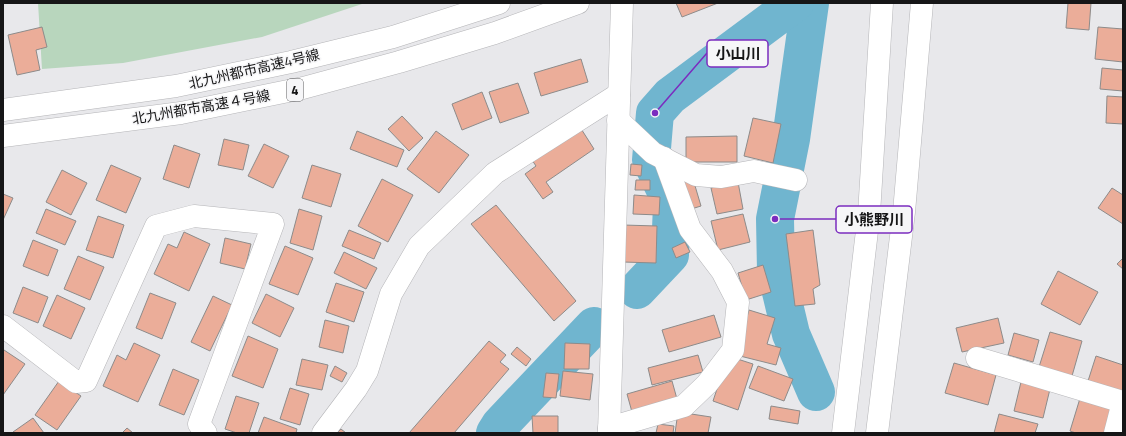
<svg xmlns="http://www.w3.org/2000/svg" width="1126" height="436" viewBox="0 0 1126 436" font-family="'Titillium Web','Noto Sans JP',sans-serif">
<rect width="100%" height="100%" fill="#e8e8eb"/>
<polygon fill="#b8d6bd" points="38,3 365,3 262,37 123,63 42,69"/>
<g fill="none" stroke-linecap="round" stroke-linejoin="round">
<g stroke="#70b5cf" stroke-width="38">
<polyline points="810,3 791,139 775,219 776,271 791,334 816,392"/>
<polyline points="637,290 670,255 672,204 651,160 655,113 670,96 795,3"/>
<polyline points="495,433 500,425 594,326"/>
</g>
</g>
<g fill="#ebad99" stroke="#8d8b8a">
<polygon points="676,3 718,3 682,17"/>
<polygon points="1068,3 1091,3 1089,30 1066,28"/>
<polygon points="42,27 47,47 36,50 40,70 17,75 8,35"/>
<polygon points="1098,27 1123,29 1123,62 1095,59"/>
<polygon points="581,59 588,82 541,96 534,73"/>
<polygon points="1102,68 1123,70 1123,91 1100,89"/>
<polygon points="518,83 529,113 500,123 489,92"/>
<polygon points="482,92 492,118 462,130 452,104"/>
<polygon points="1107,96 1123,97 1123,124 1106,123"/>
<polygon points="402,116 423,138 409,151 388,129"/>
<polygon points="753,118 781,124 773,163 744,156"/>
<polygon points="578,124 594,149 546,182 553,192 543,199 525,174 536,166 530,157"/>
<polygon points="357,131 404,150 397,167 350,149"/>
<polygon points="436,131 469,155 439,193 407,169"/>
<polygon points="737,136 737,162 686,162 686,137"/>
<polygon points="224,139 249,145 243,170 218,165"/>
<polygon points="264,144 289,156 273,188 248,176"/>
<polygon points="174,145 200,154 189,188 163,179"/>
<polygon points="631,164 642,165 641,176 630,175"/>
<polygon points="111,165 141,178 126,213 96,200"/>
<polygon points="312,165 341,174 331,207 302,198"/>
<polygon points="62,170 87,183 71,215 46,202"/>
<polygon points="382,179 413,195 388,242 358,226"/>
<polygon points="693,179 701,206 688,210 680,183"/>
<polygon points="636,180 650,180 650,190 635,190"/>
<polygon points="738,182 743,209 717,214 711,188"/>
<polygon points="1112,188 1123,195 1123,224 1098,208"/>
<polygon points="3,194 13,198 3,220"/>
<polygon points="634,195 660,197 659,215 633,214"/>
<polygon points="496,205 576,301 554,321 471,224"/>
<polygon points="46,209 76,221 65,245 36,233"/>
<polygon points="299,209 322,216 313,250 290,243"/>
<polygon points="743,214 750,242 718,250 711,221"/>
<polygon points="98,216 124,225 113,258 86,250"/>
<polygon points="623,225 657,226 656,263 623,262"/>
<polygon points="349,230 381,243 374,259 342,246"/>
<polygon points="813,230 820,285 813,289 815,304 795,306 786,234"/>
<polygon points="184,232 210,244 189,291 154,274 168,244 177,248"/>
<polygon points="225,238 251,244 245,269 220,263"/>
<polygon points="33,240 58,250 48,276 23,266"/>
<polygon points="685,242 690,252 676,258 672,248"/>
<polygon points="285,246 313,258 298,295 269,284"/>
<polygon points="344,252 377,268 366,289 334,273"/>
<polygon points="78,256 104,267 90,300 64,289"/>
<polygon points="1123,258 1123,269 1117,264"/>
<polygon points="763,265 771,292 746,300 738,273"/>
<polygon points="1058,271 1098,292 1080,325 1041,304"/>
<polygon points="336,283 364,292 354,322 326,312"/>
<polygon points="23,287 48,297 38,323 13,313"/>
<polygon points="150,293 176,303 162,339 136,328"/>
<polygon points="266,294 294,308 280,337 252,323"/>
<polygon points="57,295 85,308 71,339 43,326"/>
<polygon points="213,296 232,305 210,351 191,342"/>
<polygon points="749,310 775,318 767,344 781,348 776,365 736,355"/>
<polygon points="714,315 721,337 669,352 662,330"/>
<polygon points="998,318 1004,343 962,352 956,328"/>
<polygon points="325,320 349,326 343,353 319,347"/>
<polygon points="1050,332 1082,341 1072,376 1039,367"/>
<polygon points="1014,333 1039,340 1033,362 1008,355"/>
<polygon points="248,336 278,349 263,388 232,376"/>
<polygon points="489,341 506,355 500,362 509,369 454,433 409,433"/>
<polygon points="134,343 160,355 138,402 103,386 117,355 126,360"/>
<polygon points="565,343 590,344 589,369 564,369"/>
<polygon points="517,347 531,359 526,366 511,354"/>
<polygon points="4,350 25,364 3,395 3,351"/>
<polygon points="698,355 703,372 652,385 648,368"/>
<polygon points="728,356 753,364 738,410 713,401"/>
<polygon points="1096,356 1123,365 1123,393 1088,381"/>
<polygon points="302,359 328,365 322,390 296,385"/>
<polygon points="954,363 996,375 988,405 945,393"/>
<polygon points="335,366 347,373 342,382 330,376"/>
<polygon points="758,366 793,379 784,401 749,388"/>
<polygon points="173,369 199,380 184,415 159,405"/>
<polygon points="563,371 593,374 590,400 560,396"/>
<polygon points="546,373 559,374 556,398 543,397"/>
<polygon points="59,381 81,396 57,430 35,415"/>
<polygon points="672,381 677,399 632,412 627,394"/>
<polygon points="1021,382 1050,389 1043,418 1014,411"/>
<polygon points="290,388 309,394 300,425 280,419"/>
<polygon points="1081,395 1117,406 1109,433 1076,433 1070,431"/>
<polygon points="236,396 259,403 249,433 237,433 225,429"/>
<polygon points="771,406 800,411 798,424 769,419"/>
<polygon points="678,412 711,417 708,433 675,433"/>
<polygon points="999,414 1038,424 1035,433 994,433"/>
<polygon points="532,416 558,416 558,433 533,433"/>
<polygon points="264,417 297,429 296,433 258,433"/>
<polygon points="33,418 44,433 13,433 13,432"/>
<polygon points="658,424 674,426 673,433 656,433"/>
<polygon points="127,428 133,433 122,433"/>
<polygon points="341,429 346,433 337,433"/>
</g>
<g fill="none" stroke-linecap="round" stroke-linejoin="round">
<defs>
<g id="minor">
<polyline points="618,120 653,153 696,175 721,177 754,171 796,180"/>
<polyline points="3,326 76,382 86,381 156,226 194,216 273,224 199,424 206,433"/>
<polyline points="977,358 1123,402 1115,433"/>
<polyline points="609,428 684,406 707,384 733,350 738,302 722,271 690,229 664,158"/>
<polyline points="323,433 356,389 367,371 391,294 419,246 495,173 619,94"/>
<polyline points="609,433 622,3"/>
<polyline points="843,433 869,214 882,3"/>
<polyline points="877,433 904,212 922,3"/>
</g>
<g id="highway">
<polyline points="3,110 176,86 291,62 393,37 499,3"/>
<polyline points="3,136 181,113 303,88 399,62 495,33 578,3"/>
</g>
</defs>
<use href="#minor" stroke="#b5b5b8" stroke-width="23"/>
<use href="#highway" stroke="#b5b5b8" stroke-width="23"/>
<use href="#minor" stroke="#fff" stroke-width="22"/>
<use href="#highway" stroke="#fff" stroke-width="22"/>
</g>
<g text-anchor="middle" stroke-width="3" stroke-linejoin="round" paint-order="stroke">
<rect fill="#f6f6f8" stroke="#59595a" stroke-width="1" x="287" y="79" width="16" height="22" rx="3"/>
<g font-size="13" font-weight="bold" fill="#161617">
<text x="295" y="95">4</text>
</g>
<g font-size="14" fill="#161617" stroke="#f6f6f8">
<text transform="translate(254 69) rotate(-13)" y="5">北九州都市高速4号線</text>
<text transform="translate(201 107) rotate(-10)" y="5">北九州都市高速４号線</text>
</g>
</g>
<path fill="none" stroke="#7b2cbf" stroke-width="1.5" d="M655 113L707 53M775 219L836 219"/>
<g fill="#7b2cbf" stroke="#f6f6f8" stroke-width="1.5">
<circle cx="655" cy="113" r="4"/>
<circle cx="775" cy="219" r="4"/>
</g>
<g fill="#f6f6f8" stroke="#7b2cbf" stroke-width="1.5">
<rect x="707" y="40" width="61" height="27" rx="4"/>
<rect x="836" y="206" width="76" height="27" rx="4"/>
</g>
<g font-size="15" text-anchor="middle" font-weight="bold" fill="#161617">
<text x="738" y="59">小山川</text>
<text x="874" y="225">小熊野川</text>
</g>
<rect width="1126" height="436" fill="none" stroke="#161617" stroke-width="8"/>
</svg>
